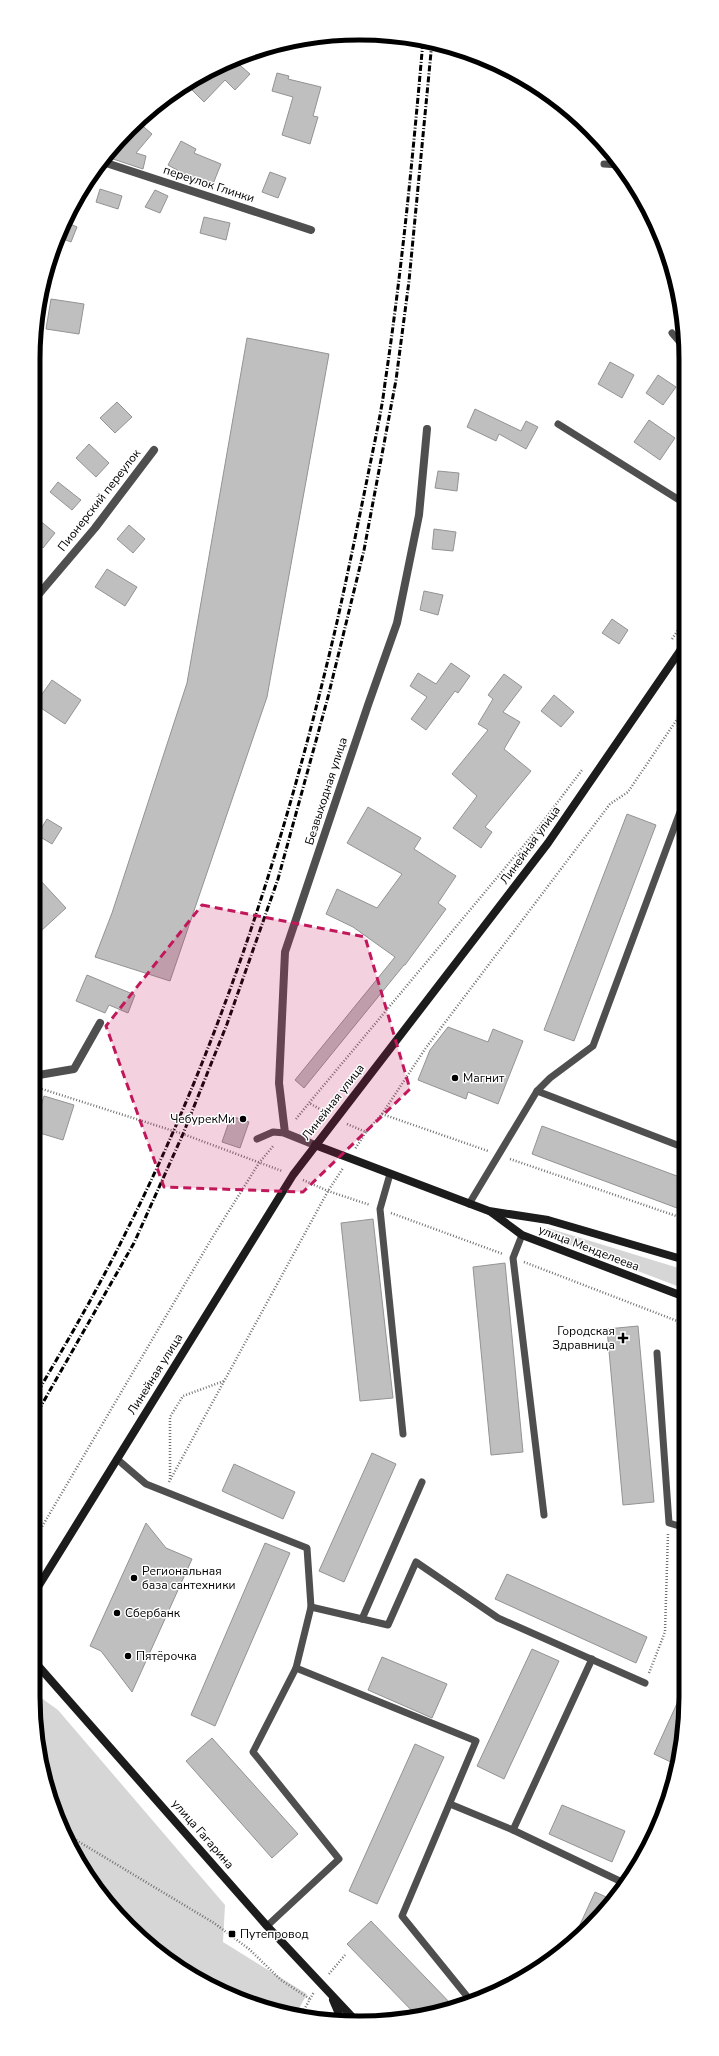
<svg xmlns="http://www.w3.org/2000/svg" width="719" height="2056" viewBox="0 0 719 2056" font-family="'Nunito Sans',sans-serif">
<rect width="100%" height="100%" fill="#fff"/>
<g fill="#d6d6d6">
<polygon points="544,1228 548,1228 685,1270 685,1289 543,1235 541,1231"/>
<polygon points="33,1692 58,1710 225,1905 223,1942 307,1994 296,2014 215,1989 161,1956 114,1912 58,1821 39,1760"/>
</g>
<g fill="#bfbfbf" stroke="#939393">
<polygon points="234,60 250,74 235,90 225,80 204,102 190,88 203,74"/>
<polygon points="277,73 289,76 288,79 321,87 313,116 318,117 310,144 282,135 293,97 272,91"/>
<polygon points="137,121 152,134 136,153 146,156 143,169 113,159 117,143"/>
<polygon points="181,141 196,149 194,153 221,164 211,189 168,165"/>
<polygon points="270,172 286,178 278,198 262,192"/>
<polygon points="100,189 122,196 118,209 96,202"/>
<polygon points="155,190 168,196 160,213 145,207"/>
<polygon points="204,217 230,223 226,240 200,233"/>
<polygon points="64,221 77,227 71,242 58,237"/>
<polygon points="51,299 84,304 79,334 46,329"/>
<polygon points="247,338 329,354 267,697 170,981 95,957 112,913 187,683"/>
<polygon points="610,362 634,375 622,398 598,384"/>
<polygon points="658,375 676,387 663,405 646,393"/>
<polygon points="117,402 132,417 115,433 100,418"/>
<polygon points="475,409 521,431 526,421 538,427 526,449 499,434 496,441 467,427"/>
<polygon points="649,420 675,438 660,460 634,442"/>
<polygon points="89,444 109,463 96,477 76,458"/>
<polygon points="438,471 459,473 457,491 435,488"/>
<polygon points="58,482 81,500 72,510 50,492"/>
<polygon points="33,515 55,533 43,548 33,539"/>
<polygon points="129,525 145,539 133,553 117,539"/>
<polygon points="434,529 456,532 453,551 432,549"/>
<polygon points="107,569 137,587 125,606 95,587"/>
<polygon points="424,591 443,595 438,615 420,610"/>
<polygon points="612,619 628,630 619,644 602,633"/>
<polygon points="451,663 470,676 458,693 455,691 426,730 411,719 427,697 410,686 418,673 436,684"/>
<polygon points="504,674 522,687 503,712 520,722 504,749 531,771 485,827 492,832 481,848 453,828 477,796 452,774 488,730 478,724 493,699 488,695"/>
<polygon points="52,680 81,700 65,724 35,704"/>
<polygon points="554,695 574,712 561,727 541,711"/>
<polygon points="368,807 421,838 414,849 456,876 438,903 446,909 405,965 404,965 304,1088 295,1080 395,957 353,927 326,914 337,889 377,908 402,874 347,843"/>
<polygon points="627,814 656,825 574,1041 544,1030"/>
<polygon points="47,819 62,828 52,844 37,835"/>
<polygon points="40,880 66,908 41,931 33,923 33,887"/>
<polygon points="87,975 135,995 128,1013 109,1005 105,1013 76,1001"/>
<polygon points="448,1027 488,1042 493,1029 523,1041 498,1104 468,1092 466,1099 418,1080 430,1050"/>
<polygon points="44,1096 74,1105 63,1140 33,1131"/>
<polygon points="231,1116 249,1122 240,1148 222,1142"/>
<polygon points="542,1126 685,1179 685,1211 532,1154"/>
<polygon points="373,1219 393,1398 360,1401 341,1223"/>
<polygon points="505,1263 523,1452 491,1455 473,1267"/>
<polygon points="638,1326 654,1502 623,1505 607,1329"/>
<polygon points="372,1453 396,1464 344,1582 319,1571"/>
<polygon points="234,1464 295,1492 283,1519 222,1491"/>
<polygon points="146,1523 166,1548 192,1559 132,1692 101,1651 90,1646"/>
<polygon points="265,1543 290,1553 215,1726 191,1715"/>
<polygon points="507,1574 647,1637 636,1663 495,1599"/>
<polygon points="532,1649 559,1661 504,1779 477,1766"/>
<polygon points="382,1657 447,1684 432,1718 368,1690"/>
<polygon points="684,1688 686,1689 686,1696 677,1765 654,1754"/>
<polygon points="212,1738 298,1834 272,1858 186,1761"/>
<polygon points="415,1744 444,1757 377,1904 349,1891"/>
<polygon points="562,1805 625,1831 612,1862 549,1834"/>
<polygon points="595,1892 613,1900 591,1927 572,1942"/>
<polygon points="371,1921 454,2007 444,2012 417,2016 347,1944"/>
</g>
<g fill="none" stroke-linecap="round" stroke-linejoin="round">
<g stroke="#717171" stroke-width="2.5" stroke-dasharray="1 2" stroke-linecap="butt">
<polyline points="672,639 684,621"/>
<polyline points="39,1088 183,1134 282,1171"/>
<polyline points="327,1113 309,1103 535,832 582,770"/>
<polyline points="382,1114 425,1049 610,804 628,792 684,709"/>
<polyline points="296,1119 309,1103"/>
<polyline points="347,1124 366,1132 355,1149"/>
<polyline points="366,1132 382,1114 488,1151"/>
<polyline points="510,1159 685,1219"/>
<polyline points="303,1180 328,1191 370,1205"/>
<polyline points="391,1213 503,1254"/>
<polyline points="524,1262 685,1324"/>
<polyline points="170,1479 170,1417 183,1396 224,1381"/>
<polyline points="169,1482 328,1191 343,1168"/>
<polyline points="33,1542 212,1238 259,1163 274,1145"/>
<polyline points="649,1673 665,1632 668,1533"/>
<polyline points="66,1834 214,1923 249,1949 281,1980 310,1999"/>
<polyline points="329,1974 345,1955"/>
<polyline points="301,2015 314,1992"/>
</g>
<g stroke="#4f4f4f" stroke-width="7">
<polyline points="604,164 619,165"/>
<polyline points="672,333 683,346"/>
<polyline points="558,424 684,503"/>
<polyline points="537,1091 685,1148"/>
<polyline points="257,1139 273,1132 285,1133"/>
<polyline points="390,1174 380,1209 403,1434"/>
<polyline points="469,1204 537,1091 550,1078 593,1046 680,812 684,812"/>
<polyline points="522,1235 513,1258 544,1515"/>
<polyline points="657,1353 669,1523 686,1528"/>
<polyline points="117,1459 146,1484 307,1548 311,1607 296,1668 476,1741 402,1916 470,2000"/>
<polyline points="311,1607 388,1625 416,1562 498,1618 645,1683"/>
<polyline points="362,1619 422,1482"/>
<polyline points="450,1804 513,1830 626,1884"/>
<polyline points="513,1830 592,1659"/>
<polyline points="267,1926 339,1859 253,1752 296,1668"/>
</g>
<g stroke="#4f4f4f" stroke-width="8">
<polyline points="100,161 311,230"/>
<polyline points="33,601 95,528 154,450"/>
<polyline points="33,1076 74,1069 100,1023"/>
<polyline points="315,1145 285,1133 279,1083 285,952 368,705 397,623 419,515 427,429"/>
</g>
<g stroke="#1c1c1c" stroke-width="8">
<polyline points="315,1145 489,1211 548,1220 685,1260"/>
<polyline points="491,1212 522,1235 685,1297"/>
<polyline points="33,1595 293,1175 548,843 684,645"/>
<polyline points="33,1660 267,1926 356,2021"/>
<polyline points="333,2000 342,2021"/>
</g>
<g stroke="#000" stroke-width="3" stroke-dasharray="6 2 1 2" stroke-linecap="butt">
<path d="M33,1400c34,-58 68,-116 97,-176 95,-190 159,-396 207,-602 12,-54 23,-108 34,-162 5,-25 11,-51 14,-77 17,-114 28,-228 38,-342"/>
<polyline points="33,1420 134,1243 183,1134 227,1024 278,879 328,697 364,550 396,380 409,281 432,42"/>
</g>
</g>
<path fill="#c2185b" fill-opacity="0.2" stroke="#c2185b" stroke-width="3" stroke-dasharray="8 5" stroke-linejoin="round" d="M202,905l163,32 45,152 -107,103 -139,-5 -58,-161z"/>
<g fill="#000" stroke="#fff" stroke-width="1.5">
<circle cx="455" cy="1078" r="4"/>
<circle cx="243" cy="1119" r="4"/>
<path d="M621 1332h4v4h4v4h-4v4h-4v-4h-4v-4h4z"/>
<circle cx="134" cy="1578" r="4"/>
<circle cx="117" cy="1613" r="4"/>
<circle cx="128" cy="1656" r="4"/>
<rect x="228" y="1930" width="8" height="8" rx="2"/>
</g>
<g text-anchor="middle" stroke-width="3" stroke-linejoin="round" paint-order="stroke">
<g font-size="12" fill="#000" stroke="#fff">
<text transform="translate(209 184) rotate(18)" y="4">переулок Глинки</text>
<text transform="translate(99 500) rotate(-52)" y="4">Пионерский переулок</text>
<text transform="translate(326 791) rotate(-72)" y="4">Безвыходная улица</text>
<text transform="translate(530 845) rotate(-54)" y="4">Линейная улица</text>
<text transform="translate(333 1102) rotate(-52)" y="4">Линейная улица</text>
<text transform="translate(589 1248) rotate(21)" y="4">улица Менделеева</text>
<text transform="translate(155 1374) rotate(-58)" y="4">Линейная улица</text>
<text transform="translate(203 1834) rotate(49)" y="4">улица Гагарина</text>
</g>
<g font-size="12" fill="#000" stroke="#fff" text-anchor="start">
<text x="463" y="1082">Магнит</text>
<text x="235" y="1123" text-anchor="end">ЧебурекМи</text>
<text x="615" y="1335" text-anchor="end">Городская<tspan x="615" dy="14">Здравница</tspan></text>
<text x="142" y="1575">Региональная<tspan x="142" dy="14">база сантехники</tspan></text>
<text x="125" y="1617">Сбербанк</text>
<text x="136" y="1660">Пятёрочка</text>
<text x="240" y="1938">Путепровод</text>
</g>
</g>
<path d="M0 0H719V2056H0ZM359 40H360A319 319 0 0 1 679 359V1697A319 319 0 0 1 360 2016H359A319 319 0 0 1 40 1697V359A319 319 0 0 1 359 40Z" fill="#fff" fill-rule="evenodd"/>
<path fill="none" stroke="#000" stroke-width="5" d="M359 40H360A319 319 0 0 1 679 359V1697A319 319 0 0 1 360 2016H359A319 319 0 0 1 40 1697V359A319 319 0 0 1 359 40Z"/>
</svg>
